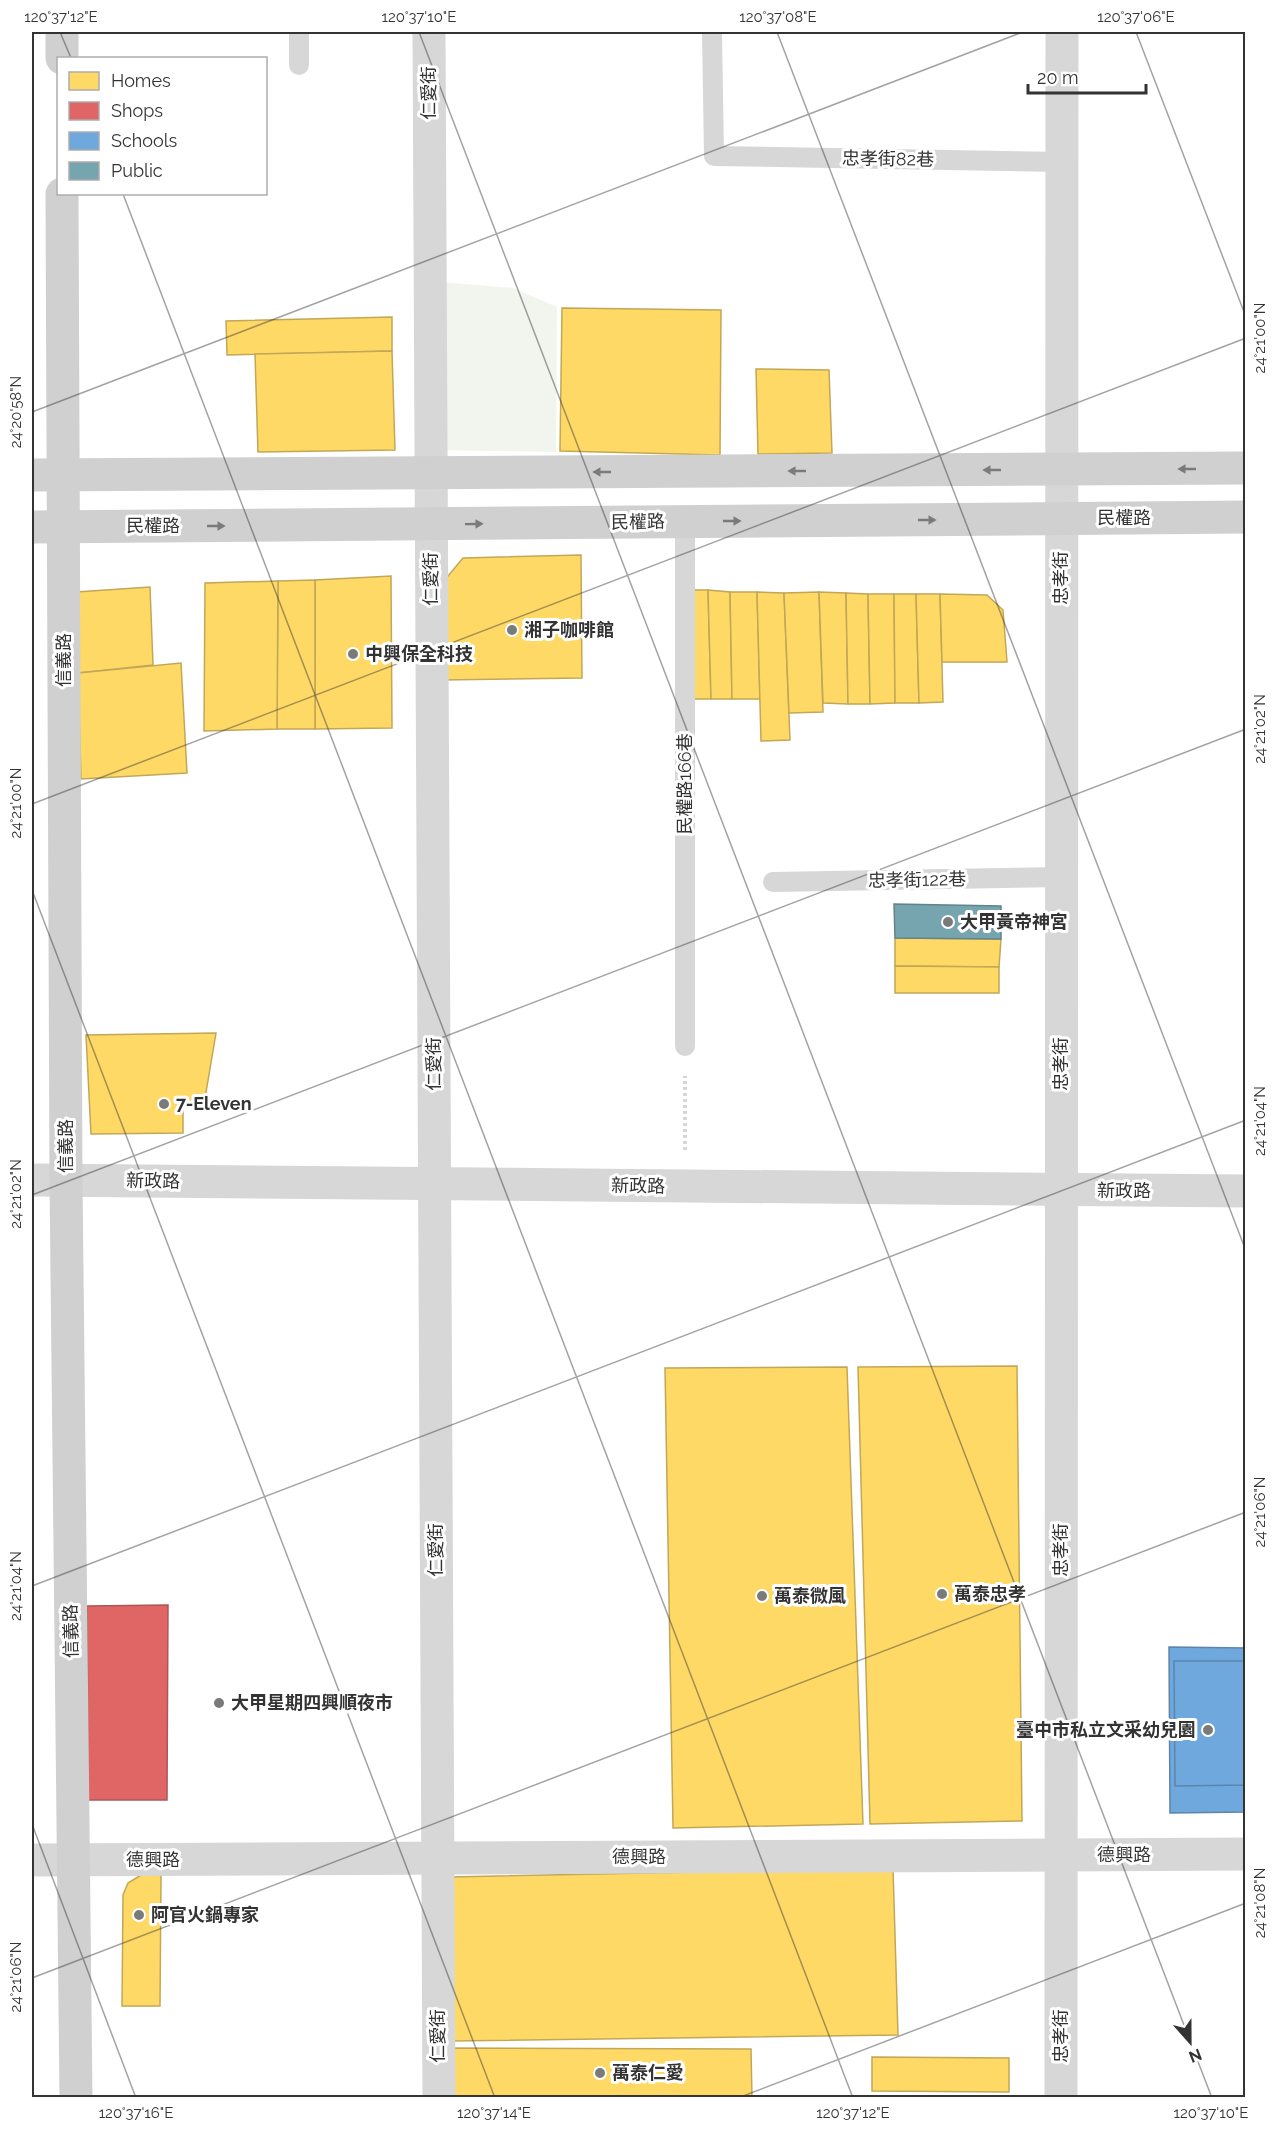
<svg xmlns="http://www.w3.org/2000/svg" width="1277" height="2129" viewBox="0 0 1277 2129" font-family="Raleway,'Noto Sans TC',sans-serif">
<rect width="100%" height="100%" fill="#fff"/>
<polygon fill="#f1f5ed" points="440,282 513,288 557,307 556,452 440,450"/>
<g fill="#ffd966" stroke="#c2a757" stroke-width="1.5">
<polygon points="562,308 721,310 720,455 560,451"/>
<polygon points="392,317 392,351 227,355 226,321"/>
<polygon points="392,351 395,450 258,452 255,354"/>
<polygon points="756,369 829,370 832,453 758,454"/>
<polygon points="581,555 582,678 442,680 443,582 463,558"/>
<polygon points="391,576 392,728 315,729 315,580"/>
<polygon points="315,580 315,729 277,729 278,581"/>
<polygon points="278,581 277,729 204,731 205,583"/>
<polygon points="150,587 153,665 78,673 76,592"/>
<polygon points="688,590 708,590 711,699 690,699"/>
<polygon points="708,590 730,592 732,699 711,699"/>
<polygon points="730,592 757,592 760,699 732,699"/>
<polygon points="757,592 784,593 790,740 761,741"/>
<polygon points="819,592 823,712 789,713 784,593"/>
<polygon points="819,592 846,593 848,704 823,703"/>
<polygon points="846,593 868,594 870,704 848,704"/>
<polygon points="868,594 894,594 895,703 870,704"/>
<polygon points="894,594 916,594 919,703 895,703"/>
<polygon points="916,594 940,594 943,702 919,703"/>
<polygon points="940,594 987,595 1003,610 1007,662 942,662"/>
<polygon points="181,663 187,773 81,779 78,673"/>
<polygon points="895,938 1001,939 999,967 895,966"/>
<polygon points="895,966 999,967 999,993 895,993"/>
<polygon points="216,1033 204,1104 183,1105 183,1133 91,1134 86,1035"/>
<polygon points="1017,1366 1022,1821 870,1824 858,1367"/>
<polygon points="847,1367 863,1824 673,1828 665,1368"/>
<polygon points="893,1868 898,2035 451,2041 451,1877"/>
<polygon points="141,1875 161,1875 160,2006 122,2006 123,1895 128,1883"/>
<polygon points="449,2048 751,2049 752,2098 449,2098"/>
<polygon points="872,2057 1009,2058 1009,2092 872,2091"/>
</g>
<polygon fill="#e06666" stroke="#ac5757" stroke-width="1.5" points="168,1605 167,1800 88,1800 87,1606"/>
<g fill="#6fa8dc" stroke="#5d85a9" stroke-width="1.5">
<polygon points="1169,1647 1246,1648 1246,1812 1170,1813"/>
<polygon points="1174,1661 1246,1661 1246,1785 1175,1786"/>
</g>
<polygon fill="#76a5af" stroke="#62838a" stroke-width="1.5" points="894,904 1001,906 1001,939 895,938"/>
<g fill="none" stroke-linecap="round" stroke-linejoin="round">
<polyline stroke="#d6d6d6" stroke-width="4" stroke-dasharray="3 3" stroke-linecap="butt" points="685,1150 685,1076"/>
<g stroke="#d7d7d7" stroke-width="20">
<polyline points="299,32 299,65"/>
<polyline points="712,32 714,156 1062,162"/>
<polyline points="685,522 685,1046"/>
<polyline points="773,882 1061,877"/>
</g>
<g stroke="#d7d7d7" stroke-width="33">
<polyline points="429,32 439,2098"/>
<polyline points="32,1180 1246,1191"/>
<polyline points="32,1860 1246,1854"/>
<polyline points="1061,2098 1062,32"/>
</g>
<g stroke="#d0d0d0" stroke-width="33">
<polyline points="62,32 62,58"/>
<polyline points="62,194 66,1181 76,2098"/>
<polyline points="32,475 1246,468"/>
<polyline points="32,527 1246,517"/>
</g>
</g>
<defs><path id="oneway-solid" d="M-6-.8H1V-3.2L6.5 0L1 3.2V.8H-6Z" transform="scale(1.5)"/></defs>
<g fill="#7a7a7a">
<use href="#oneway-solid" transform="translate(1187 469) rotate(180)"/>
<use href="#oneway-solid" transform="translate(992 470) rotate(180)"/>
<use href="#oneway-solid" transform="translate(797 471) rotate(180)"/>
<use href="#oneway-solid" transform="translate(602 472) rotate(180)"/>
<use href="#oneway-solid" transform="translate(927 520)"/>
<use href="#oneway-solid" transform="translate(732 521)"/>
<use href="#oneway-solid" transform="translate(474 524) rotate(-1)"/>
<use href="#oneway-solid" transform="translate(216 526)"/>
</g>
<path fill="none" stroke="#333" stroke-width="1.5" stroke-opacity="0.45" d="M60,32l11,26M419,32l793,2066M777,32l469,1219M1136,32l110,285M123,194l730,1904M32,412l991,-380M32,804l1214,-466M32,890l463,1208M32,1195l1214,-466M32,1586l1214,-466M32,1824l104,274M32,1978l1214,-466M738,2098l508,-195"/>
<g fill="#7a7a7a" stroke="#fff" stroke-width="2">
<circle cx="512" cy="630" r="6"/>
<circle cx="353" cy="654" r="6"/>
<circle cx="948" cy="922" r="6"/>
<circle cx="164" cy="1104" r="6"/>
<circle cx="942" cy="1594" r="6"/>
<circle cx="762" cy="1596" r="6"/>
<circle cx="219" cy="1703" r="6"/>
<circle cx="1208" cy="1730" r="6"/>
<circle cx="139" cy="1915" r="6"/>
<circle cx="600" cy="2073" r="6"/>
</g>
<g text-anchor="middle" stroke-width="6" stroke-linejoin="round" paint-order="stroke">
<g font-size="18" fill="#333" stroke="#fff">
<text transform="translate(429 93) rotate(-90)" y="6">仁愛街</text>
<text transform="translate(888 159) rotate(1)" y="6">忠孝街82巷</text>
<text x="1124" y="524">民權路</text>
<text transform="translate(638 522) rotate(-1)" y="6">民權路</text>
<text x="153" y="532">民權路</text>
<text transform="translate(1061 578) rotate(-90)" y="6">忠孝街</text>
<text transform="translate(431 579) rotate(-90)" y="6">仁愛街</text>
<text transform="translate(64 660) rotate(-90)" y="6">信義路</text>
<text transform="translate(685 784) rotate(-90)" y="6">民權路166巷</text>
<text transform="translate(917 880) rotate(-1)" y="6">忠孝街122巷</text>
<text transform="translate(434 1064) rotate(-90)" y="6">仁愛街</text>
<text transform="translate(1061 1064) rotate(-90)" y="6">忠孝街</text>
<text transform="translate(66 1146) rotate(-90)" y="6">信義路</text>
<text transform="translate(153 1181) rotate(1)" y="6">新政路</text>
<text transform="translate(638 1186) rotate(1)" y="6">新政路</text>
<text x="1124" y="1197">新政路</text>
<text transform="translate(436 1550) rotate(-90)" y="6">仁愛街</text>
<text transform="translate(1061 1550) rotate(-90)" y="6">忠孝街</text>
<text transform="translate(71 1631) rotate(-91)" y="6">信義路</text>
<text x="1124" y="1861">德興路</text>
<text x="639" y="1863">德興路</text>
<text x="153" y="1866">德興路</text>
<text transform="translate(438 2036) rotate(-90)" y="6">仁愛街</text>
<text transform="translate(1061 2036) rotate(-90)" y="6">忠孝街</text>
</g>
<g font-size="18" font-weight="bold" fill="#333" stroke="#fff" text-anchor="start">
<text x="524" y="636">湘子咖啡館</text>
<text x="365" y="660">中興保全科技</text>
<text x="960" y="928">大甲黃帝神宮</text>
<text x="176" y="1110">7-Eleven</text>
<text x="954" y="1600">萬泰忠孝</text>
<text x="774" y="1602">萬泰微風</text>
<text x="231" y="1709">大甲星期四興順夜市</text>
<text x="1196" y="1736" text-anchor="end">臺中市私立文采幼兒園</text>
<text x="151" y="1921">阿官火鍋專家</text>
<text x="612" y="2079">萬泰仁愛</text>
</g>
</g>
<rect width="1277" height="2129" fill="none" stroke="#ffffff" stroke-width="66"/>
<rect x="57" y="57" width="210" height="138" fill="#ffffff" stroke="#adadad" stroke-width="1.5"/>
<rect x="69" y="72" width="30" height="18" fill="#ffd966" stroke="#adadad" stroke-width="1.5"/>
<text x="111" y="87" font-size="18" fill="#333333">Homes</text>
<rect x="69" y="102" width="30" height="18" fill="#e06666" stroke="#adadad" stroke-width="1.5"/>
<text x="111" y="117" font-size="18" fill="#333333">Shops</text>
<rect x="69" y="132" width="30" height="18" fill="#6fa8dc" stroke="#adadad" stroke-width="1.5"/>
<text x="111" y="147" font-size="18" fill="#333333">Schools</text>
<rect x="69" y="162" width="30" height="18" fill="#76a5af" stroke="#adadad" stroke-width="1.5"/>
<text x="111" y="177" font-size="18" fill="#333333">Public</text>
<g transform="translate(1190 2042) rotate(159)" stroke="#ffffff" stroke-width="4.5" paint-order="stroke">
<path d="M0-4.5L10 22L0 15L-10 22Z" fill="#333333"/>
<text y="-9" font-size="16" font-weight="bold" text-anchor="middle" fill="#333333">N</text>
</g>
<path d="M1028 84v9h118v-9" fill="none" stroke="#333333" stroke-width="3"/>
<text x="1037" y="84" font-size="18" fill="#333333" stroke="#ffffff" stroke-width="4.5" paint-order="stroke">20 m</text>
<rect x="33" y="33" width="1211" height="2063" fill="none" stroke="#333" stroke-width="2"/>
<g font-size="15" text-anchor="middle" fill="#333">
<text x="61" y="22">120°37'12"E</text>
<text x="419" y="22">120°37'10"E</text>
<text x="778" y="22">120°37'08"E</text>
<text x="1136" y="22">120°37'06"E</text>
<text transform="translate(1260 338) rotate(-90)" y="5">24°21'00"N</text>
<text transform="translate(16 412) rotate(-90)" y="5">24°20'58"N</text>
<text transform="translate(1260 729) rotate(-90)" y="5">24°21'02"N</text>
<text transform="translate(16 803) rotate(-90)" y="5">24°21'00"N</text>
<text transform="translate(1260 1121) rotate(-90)" y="5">24°21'04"N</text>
<text transform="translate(16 1194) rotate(-90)" y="5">24°21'02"N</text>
<text transform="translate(1260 1512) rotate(-90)" y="5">24°21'06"N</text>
<text transform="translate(16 1586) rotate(-90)" y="5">24°21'04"N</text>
<text transform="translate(1260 1903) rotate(-90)" y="5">24°21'08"N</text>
<text transform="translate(16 1977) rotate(-90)" y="5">24°21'06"N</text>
<text x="136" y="2118">120°37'16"E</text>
<text x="494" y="2118">120°37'14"E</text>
<text x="853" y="2118">120°37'12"E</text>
<text x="1211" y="2118">120°37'10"E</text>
</g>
</svg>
